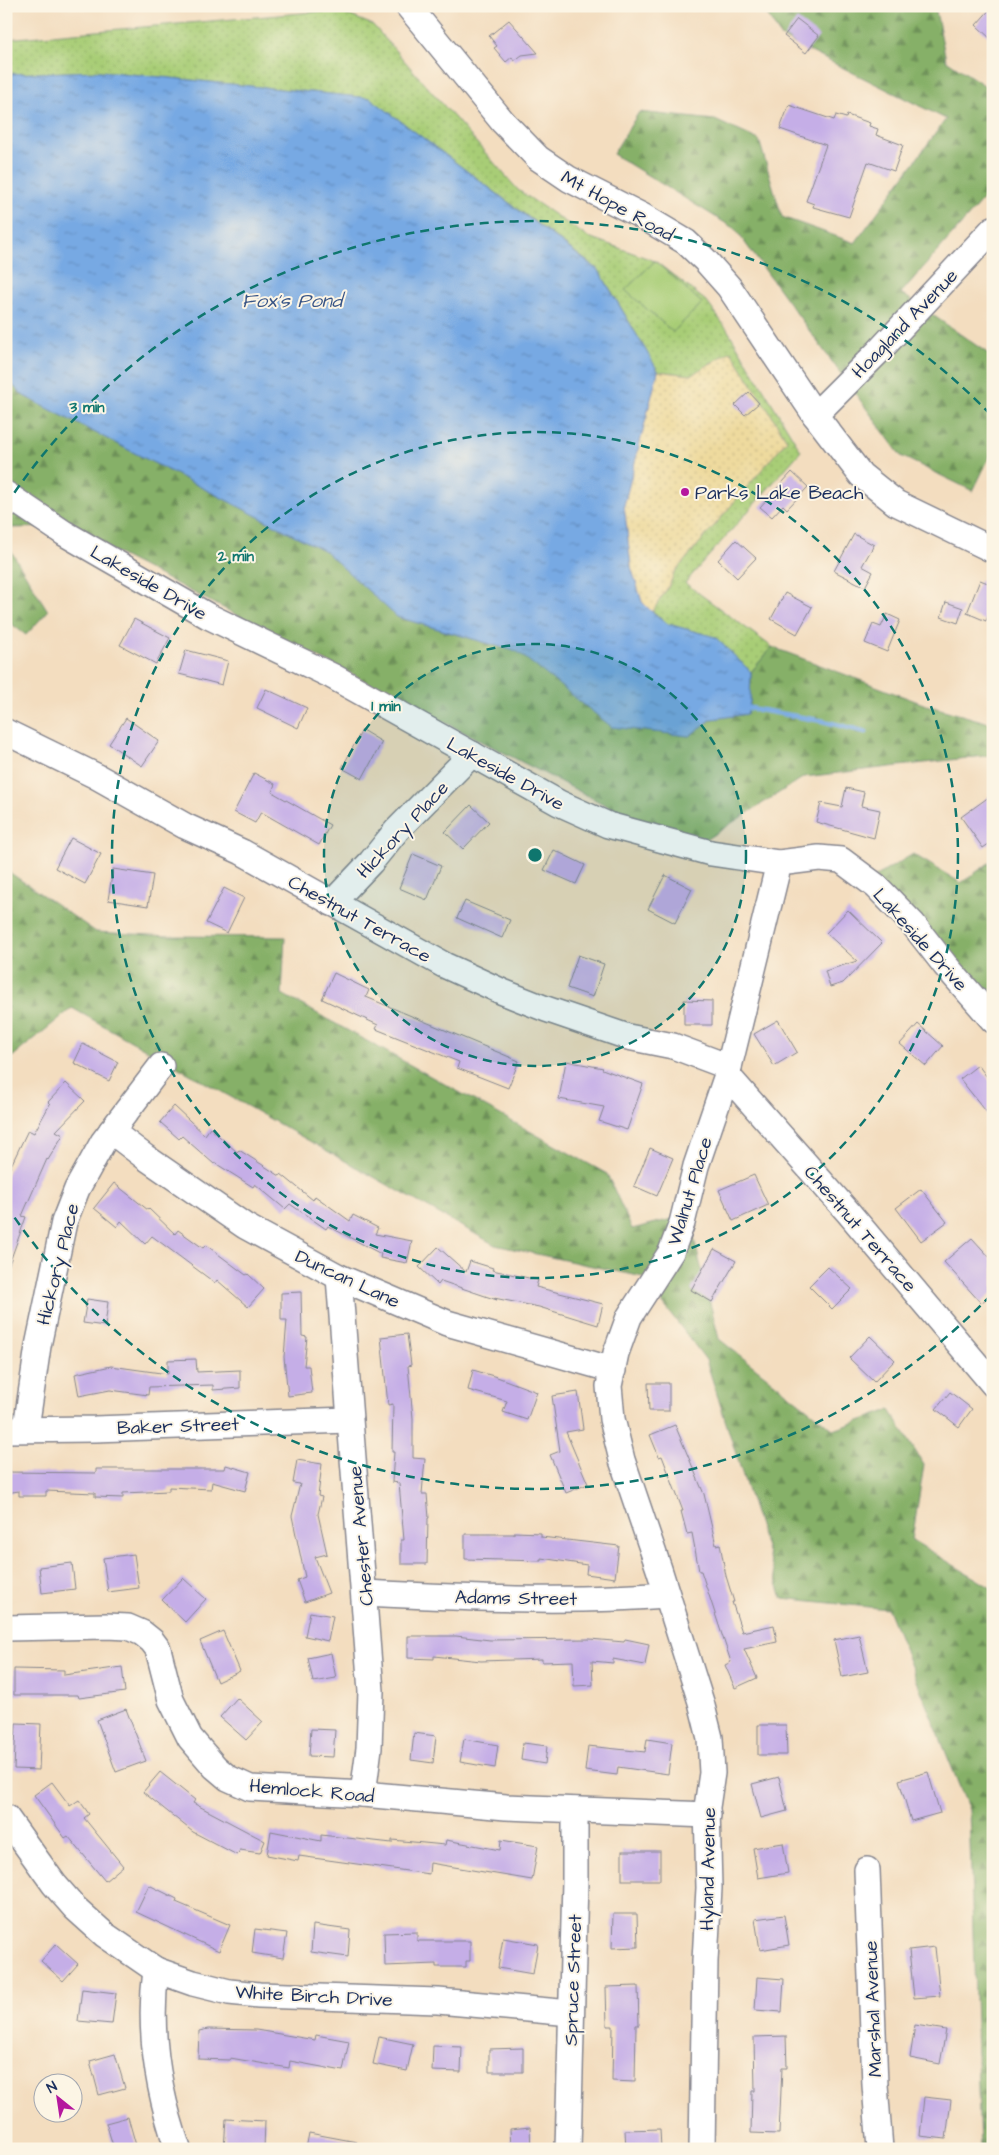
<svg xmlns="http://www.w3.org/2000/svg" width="999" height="2155" viewBox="0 0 999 2155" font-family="'Architects Daughter',sans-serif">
<defs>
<pattern id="grass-dots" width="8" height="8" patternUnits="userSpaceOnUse" patternTransform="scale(1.25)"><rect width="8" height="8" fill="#a8cd76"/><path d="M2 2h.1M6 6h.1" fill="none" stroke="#90b068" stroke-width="1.8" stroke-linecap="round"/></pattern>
<pattern id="forest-firs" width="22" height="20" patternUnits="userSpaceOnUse" patternTransform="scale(1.25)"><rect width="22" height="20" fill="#86b067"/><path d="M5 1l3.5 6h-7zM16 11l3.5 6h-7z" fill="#6d9058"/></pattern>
<pattern id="sand-dots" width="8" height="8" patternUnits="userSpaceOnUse" patternTransform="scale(1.25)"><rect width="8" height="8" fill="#eeda9e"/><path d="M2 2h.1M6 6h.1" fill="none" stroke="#ccbb8a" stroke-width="1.8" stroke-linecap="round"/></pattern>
<pattern id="water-ripples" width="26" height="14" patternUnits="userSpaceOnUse" patternTransform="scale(1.25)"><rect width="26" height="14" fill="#77a9e3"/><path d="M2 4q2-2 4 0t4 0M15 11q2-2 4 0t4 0" fill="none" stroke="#618abb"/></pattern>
</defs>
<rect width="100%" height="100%" fill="#fcf5e5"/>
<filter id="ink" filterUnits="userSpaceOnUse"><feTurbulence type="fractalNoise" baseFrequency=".02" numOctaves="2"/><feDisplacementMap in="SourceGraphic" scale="10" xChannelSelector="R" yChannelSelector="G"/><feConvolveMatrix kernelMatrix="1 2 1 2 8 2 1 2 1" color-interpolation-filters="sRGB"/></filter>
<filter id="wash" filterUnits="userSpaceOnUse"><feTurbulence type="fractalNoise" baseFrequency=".0096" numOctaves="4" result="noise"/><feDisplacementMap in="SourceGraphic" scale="20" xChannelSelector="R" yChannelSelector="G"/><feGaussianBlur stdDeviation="1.12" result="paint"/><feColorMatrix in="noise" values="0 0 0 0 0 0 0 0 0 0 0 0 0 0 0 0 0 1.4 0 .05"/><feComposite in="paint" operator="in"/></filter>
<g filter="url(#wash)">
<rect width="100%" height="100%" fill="#f3ddbf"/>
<polygon fill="url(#grass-dots)" stroke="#627e6a" points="336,10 373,25 518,190 586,236 655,261 706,301 727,329 801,451 685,583 772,647 751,672 715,637 668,624 642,602 624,505 658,371 599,270 370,98 101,71 6,74 6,39"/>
<g fill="url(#forest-firs)" stroke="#507062">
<polygon points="762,6 935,6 946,60 993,91 993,188 901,293 993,357 993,450 973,491 901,456 735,229 613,154 639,112 715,120 759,140 782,217 855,243 946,119 781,37"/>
<polygon points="6,379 24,396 325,551 397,617 518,652 612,727 689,736 712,719 747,714 750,702 751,672 772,647 926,705 993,724 993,755 804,777 691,849 66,527 6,528"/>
<polygon points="6,543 48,611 26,635 6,620"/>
<polygon points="913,854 961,883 993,860 993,1027 875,877"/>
<polygon points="6,870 96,932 169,936 285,937 282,994 607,1174 632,1229 688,1215 719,1339 834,1430 890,1410 924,1465 912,1540 993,1589 993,2149 980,2149 969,1810 888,1609 782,1598 706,1360 643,1277 495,1245 72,1008 6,1062"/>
</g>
<polygon fill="url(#sand-dots)" stroke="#84847e" points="731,351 787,440 674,573 670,584 652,612 642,602 631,567 624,505 658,371 691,375"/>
<polygon fill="#a8cd76" stroke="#627e6a" points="655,261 702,303 673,332 625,290"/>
<polygon fill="url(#water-ripples)" stroke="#496ca0" points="100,71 370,98 599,271 658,371 624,505 631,567 642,602 651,611 668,624 715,637 751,672 750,702 747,714 712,719 689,736 612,727 518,652 397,617 325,551 24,396 6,379 6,74"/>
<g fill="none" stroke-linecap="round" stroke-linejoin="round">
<polyline stroke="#77a9e3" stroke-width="5" points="749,708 823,721 866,732"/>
</g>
<g id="blocks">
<g fill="#c5aee7">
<polygon points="993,6 993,41 976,25"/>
<polygon points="797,19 819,36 806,53 784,36"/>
<polygon points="509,20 538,53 522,55 514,61 512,57 506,62 494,48 497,46 489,36"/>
<polygon points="789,105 834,120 836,115 846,118 847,115 870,123 869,126 878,129 876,135 903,145 894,171 868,162 849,217 813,207 814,204 806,201 826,145 780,129"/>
<polygon points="749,392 759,403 745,415 735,405"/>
<polygon points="792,472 808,487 787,509 783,505 772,517 760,507"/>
<polygon points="854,534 874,545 862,566 873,572 865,587 834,571"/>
<polygon points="736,540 756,558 737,578 718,560"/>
<polygon points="980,580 993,585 993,604 986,621 967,613"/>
<polygon points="785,593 812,607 797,634 771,619"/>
<polygon points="946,602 963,608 958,623 941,617"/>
<polygon points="887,614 900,620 887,652 865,643 873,624 881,627"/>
<polygon points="134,619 170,638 156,664 120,645"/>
<polygon points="186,650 228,661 222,685 179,674"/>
<polygon points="266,689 307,708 298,728 257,708"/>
<polygon points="126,718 159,741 142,766 109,744"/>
<polygon points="362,730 382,742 362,779 342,768"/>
<polygon points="254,773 275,784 272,792 330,825 319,845 261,812 255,823 234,812"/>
<polygon points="846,788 864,792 861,806 880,810 874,838 816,822 821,803 842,807"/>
<polygon points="993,794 993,841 983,848 961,817"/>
<polygon points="471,805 489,822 463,849 445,832"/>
<polygon points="71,838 101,854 85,884 55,868"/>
<polygon points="554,850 585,865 576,884 544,870"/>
<polygon points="413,854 441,866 427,900 399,888"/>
<polygon points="113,869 153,875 148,906 108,900"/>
<polygon points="665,875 692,889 675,923 648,909"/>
<polygon points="224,888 244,898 227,933 206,923"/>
<polygon points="465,901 510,920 502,938 457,918"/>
<polygon points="848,910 882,943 843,983 830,987 825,971 857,961 826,933"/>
<polygon points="578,955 604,964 593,997 567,988"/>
<polygon points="334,973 369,990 366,997 519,1061 508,1088 457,1068 459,1062 376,1029 378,1025 322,999"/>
<polygon points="684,1000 712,1001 712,1025 684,1025"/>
<polygon points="778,1020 797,1052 774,1066 754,1034"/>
<polygon points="918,1024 943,1046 926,1066 900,1044"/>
<polygon points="83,1044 118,1062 109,1081 74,1063"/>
<polygon points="566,1061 603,1068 602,1069 643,1084 627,1130 599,1121 604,1107 559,1099"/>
<polygon points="978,1065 993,1085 993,1120 960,1079"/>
<polygon points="66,1083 85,1101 56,1131 63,1135 48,1160 47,1159 22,1216 26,1217 8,1267 6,1267 6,1176 28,1130 34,1133 50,1104 48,1102"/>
<polygon points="174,1106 205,1135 210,1128 237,1152 239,1150 280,1176 281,1174 313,1200 315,1196 350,1221 353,1215 378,1228 375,1234 412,1241 407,1263 380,1258 381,1254 328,1226 326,1229 290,1204 285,1209 255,1184 253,1187 215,1163 214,1164 182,1136 179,1139 160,1122"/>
<polygon points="650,1148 673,1158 657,1196 634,1186"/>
<polygon points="754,1175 768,1205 733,1221 719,1190"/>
<polygon points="114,1183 148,1210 149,1209 175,1234 178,1230 203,1248 206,1245 246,1275 248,1274 264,1289 248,1307 217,1280 215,1283 152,1236 145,1244 121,1221 117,1227 94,1208"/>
<polygon points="921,1189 947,1222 921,1241 896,1208"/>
<polygon points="972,1238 993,1261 993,1293 981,1303 944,1262"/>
<polygon points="438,1247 466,1272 470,1261 493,1268 492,1270 538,1280 536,1287 603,1304 598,1325 539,1307 494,1298 497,1300 441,1281 438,1285 419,1267"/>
<polygon points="714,1249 736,1261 712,1302 691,1290"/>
<polygon points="828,1267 852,1289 832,1309 809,1286"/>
<polygon points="301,1292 302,1336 307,1337 304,1366 309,1366 312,1393 288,1396 284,1357 287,1320 281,1320 281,1293"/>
<polygon points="87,1299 108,1302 105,1326 83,1323"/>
<polygon points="407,1334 411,1365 408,1366 413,1418 413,1458 425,1459 422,1494 427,1494 429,1518 428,1518 427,1564 401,1564 401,1540 404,1540 399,1483 392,1482 394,1452 392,1452 393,1404 388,1405 381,1337"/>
<polygon points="870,1336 895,1360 874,1382 849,1358"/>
<polygon points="196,1359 197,1372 240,1370 240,1388 213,1390 213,1385 149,1387 148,1395 110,1390 79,1396 75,1374 111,1366 168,1374 168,1360"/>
<polygon points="473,1370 497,1377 537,1392 527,1420 503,1412 507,1401 468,1390"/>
<polygon points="648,1383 669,1383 669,1411 649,1411"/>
<polygon points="578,1392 583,1429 566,1432 588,1484 566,1493 550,1455 560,1451 552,1396"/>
<polygon points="950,1392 972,1409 959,1427 936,1409"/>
<polygon points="675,1425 704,1494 716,1545 720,1544 726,1576 734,1602 732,1602 742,1632 774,1625 777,1642 744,1649 757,1678 735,1688 725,1665 731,1662 701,1571 699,1571 692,1533 687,1534 681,1511 683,1511 662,1456 659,1457 650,1435"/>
<polygon points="297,1460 322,1464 318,1496 322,1497 318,1514 327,1554 315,1557 329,1593 305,1602 297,1580 305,1577 292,1516 300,1484 293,1483"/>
<polygon points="226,1465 250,1472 245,1491 212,1482 211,1489 169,1487 169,1491 123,1493 123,1498 95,1497 95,1493 46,1491 46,1496 19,1496 19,1491 6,1493 6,1472 96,1473 96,1469 225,1469"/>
<polygon points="514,1532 541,1533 541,1537 619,1546 615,1578 586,1574 587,1565 541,1558 541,1561 465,1559 465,1534 514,1534"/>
<polygon points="134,1554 139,1588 108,1592 103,1558"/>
<polygon points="72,1563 75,1589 42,1593 39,1567"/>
<polygon points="183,1578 206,1599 185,1622 162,1600"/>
<polygon points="310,1612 333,1616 328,1641 305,1636"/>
<polygon points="223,1631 240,1671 217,1682 200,1641"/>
<polygon points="859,1635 868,1672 842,1677 834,1640"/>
<polygon points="408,1636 456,1636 490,1640 590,1639 624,1642 625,1639 649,1644 645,1665 613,1659 613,1663 592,1661 593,1685 574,1686 573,1661 542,1662 542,1659 481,1661 434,1656 434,1659 408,1658"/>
<polygon points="331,1653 336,1678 313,1682 308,1658"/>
<polygon points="122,1667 125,1692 79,1698 78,1695 14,1695 14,1669 64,1670 64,1675"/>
<polygon points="237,1698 263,1722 246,1740 220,1717"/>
<polygon points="126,1709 146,1761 116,1772 97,1720"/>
<polygon points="16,1723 41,1724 39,1770 14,1769"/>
<polygon points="758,1725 786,1725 787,1755 758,1755"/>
<polygon points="311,1729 335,1730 333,1757 309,1756"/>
<polygon points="414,1733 436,1736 433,1763 411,1760"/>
<polygon points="464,1739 498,1745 495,1768 460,1762"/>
<polygon points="647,1739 672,1743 668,1774 618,1767 617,1775 585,1771 588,1746 645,1752"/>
<polygon points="523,1743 547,1746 545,1764 521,1760"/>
<polygon points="160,1772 195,1800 193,1803 265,1841 260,1853 240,1850 237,1855 193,1832 143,1792"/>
<polygon points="928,1772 940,1813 911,1821 899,1780"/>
<polygon points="779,1777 787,1811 761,1818 752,1784"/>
<polygon points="52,1782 70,1806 79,1800 89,1814 84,1818 123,1866 105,1881 68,1836 65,1838 34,1795"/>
<polygon points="271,1831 321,1841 321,1835 392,1843 392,1840 445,1845 446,1840 500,1850 501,1840 538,1846 532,1880 430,1863 429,1874 299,1856 298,1861 267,1855"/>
<polygon points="783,1843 788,1873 758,1878 753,1848"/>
<rect x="622" y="1851" width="38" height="29"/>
<polygon points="149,1885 177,1899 176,1902 230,1925 219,1951 136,1912"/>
<polygon points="613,1914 637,1914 638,1947 612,1948"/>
<polygon points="784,1915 789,1945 760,1950 755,1919"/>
<polygon points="313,1925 350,1930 348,1957 311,1952"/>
<polygon points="255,1929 287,1933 283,1958 252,1953"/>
<polygon points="417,1932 417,1941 470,1941 470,1961 466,1961 466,1967 436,1967 436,1964 385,1966 384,1933"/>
<polygon points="503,1938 538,1944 533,1974 498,1968"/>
<polygon points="56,1944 78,1964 63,1981 41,1961"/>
<polygon points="935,1947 940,1996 914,1998 909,1950"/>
<polygon points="757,1977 784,1979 782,2012 755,2010"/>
<polygon points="638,1986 639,2025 636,2025 635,2082 612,2081 613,2026 607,2026 606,1987"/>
<polygon points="82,1989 116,1993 112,2024 78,2021"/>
<polygon points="915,2025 946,2030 940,2064 910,2058"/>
<polygon points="208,2029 256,2030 315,2040 316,2035 349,2041 343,2071 290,2061 289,2068 230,2058 230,2060 198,2059 199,2031"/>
<polygon points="786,2036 787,2068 782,2068 779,2134 751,2133 752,2091 755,2091 754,2037"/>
<polygon points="379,2037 413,2044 407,2071 373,2064"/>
<polygon points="433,2046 462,2047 461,2072 432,2071"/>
<polygon points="523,2048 523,2072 489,2072 489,2049"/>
<polygon points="115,2054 125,2088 99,2095 90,2061"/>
<polygon points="924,2097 951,2100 946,2139 920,2136"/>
<polygon points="128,2117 137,2149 114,2149 106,2123"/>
<polygon points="226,2119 265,2121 264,2149 224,2149"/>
<polygon points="530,2127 531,2149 511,2149 510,2129"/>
<polygon points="660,2129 661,2149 626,2149 625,2130"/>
<polygon points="309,2133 357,2142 356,2149 306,2149"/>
</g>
</g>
</g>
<g filter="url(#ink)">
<use href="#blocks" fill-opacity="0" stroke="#87868e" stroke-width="1"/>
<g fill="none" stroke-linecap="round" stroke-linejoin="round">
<defs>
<g id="minor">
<polyline points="408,6 503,122 538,158 569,179 644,217 686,242 705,260 729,287 815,415 861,475 896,503 993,550"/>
<polyline points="815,415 878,352 993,229"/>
<polyline points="6,494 64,533 208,616 332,676 559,803 608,825 711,853 779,863 819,858 841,860 876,886 913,924 945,965 993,1020"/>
<polyline points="6,732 96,776 185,826 242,852 444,965 503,992 546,1009 628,1037 673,1046 729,1067"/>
<polyline points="332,903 371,862 397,830 472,754"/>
<polyline points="727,1075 848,1212 993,1384"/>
<polyline points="111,1131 145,1157 245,1226 339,1277 447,1323 613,1370"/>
<polyline points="339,1277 371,1691 369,1748 363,1794"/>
<polyline points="26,1428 38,1346 64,1222 77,1189 103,1142 161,1066"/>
<polyline points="6,1430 95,1429 349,1420"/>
<path d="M365,1593c100,5 202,10 301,2"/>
<polyline points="6,1628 106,1626 128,1627 142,1633 152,1641 158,1649 171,1700 190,1738 215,1767 228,1778 250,1788 363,1794 506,1807 708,1815"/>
<polyline points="6,1817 54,1884 75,1908 105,1935 156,1970 193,1983 229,1992 259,1995 438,2001 571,2013"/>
<polyline points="867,1870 875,2085 880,2149"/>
<path d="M156,1970c-8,60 2,122 22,179"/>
<polyline points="568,2149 575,1881 575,1810"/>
<polyline points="702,2149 705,1961 709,1888 707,1807 712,1773 710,1738 701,1702 659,1569 622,1460 612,1419 609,1386 616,1353 629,1317 671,1252 682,1223 696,1166 727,1075 779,863"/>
</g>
</defs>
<use href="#minor" stroke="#87868e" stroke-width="28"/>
<use href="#minor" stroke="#fff" stroke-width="25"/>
</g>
</g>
<circle cx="535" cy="855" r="211" fill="#0f766e" fill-opacity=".12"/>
<g fill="none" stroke="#0f766e" stroke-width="2.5" stroke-dasharray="9 6">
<circle cx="535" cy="855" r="211"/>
<circle cx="535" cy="855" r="423"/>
<path d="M991 1295A634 634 0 0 1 6 1205M6 505A634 634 0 0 1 991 415"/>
</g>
<circle fill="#b5179e" stroke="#fcf5e5" stroke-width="2" cx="685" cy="492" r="5"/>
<g text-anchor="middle" stroke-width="4" stroke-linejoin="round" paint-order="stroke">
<g font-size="19" fill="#1b2f5e" stroke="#fcf5e5">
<text transform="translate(618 205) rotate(29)" y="7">Mt Hope Road</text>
<text transform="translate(904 323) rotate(-46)" y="7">Hoagland Avenue</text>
<text transform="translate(149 582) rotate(30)" y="7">Lakeside Drive</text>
<text transform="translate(506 773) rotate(29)" y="7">Lakeside Drive</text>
<text transform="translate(402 829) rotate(-47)" y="7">Hickory Place</text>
<text transform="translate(360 918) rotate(29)" y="7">Chestnut Terrace</text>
<text transform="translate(921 939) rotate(48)" y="7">Lakeside Drive</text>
<text transform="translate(689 1191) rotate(-73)" y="7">Walnut Place</text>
<text transform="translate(861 1228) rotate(49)" y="7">Chestnut Terrace</text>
<text transform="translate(57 1264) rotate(-76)" y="7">Hickory Place</text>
<text transform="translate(348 1278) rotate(25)" y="7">Duncan Lane</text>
<text transform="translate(178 1425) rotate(-2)" y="7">Baker Street</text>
<text transform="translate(360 1536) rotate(-95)" y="7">Chester Avenue</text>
<text transform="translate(516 1597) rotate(1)" y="7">Adams Street</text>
<text transform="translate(312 1790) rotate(5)" y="7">Hemlock Road</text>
<text transform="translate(707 1869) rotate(-89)" y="7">Hyland Avenue</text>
<text transform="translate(572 1980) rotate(-88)" y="7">Spruce Street</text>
<text transform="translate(314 1995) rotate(3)" y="7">White Birch Drive</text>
<text transform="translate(872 2009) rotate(-92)" y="7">Marshal Avenue</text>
</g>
<g font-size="19" fill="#1b2f5e" stroke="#fcf5e5" text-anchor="start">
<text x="695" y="499">Parks Lake Beach</text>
</g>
<g font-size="20" font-style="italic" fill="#375486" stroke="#fcf5e5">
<text x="292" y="307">Fox's Pond</text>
</g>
</g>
<circle cx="535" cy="855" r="8" fill="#0f766e" stroke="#fcf5e5" stroke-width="2.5"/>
<g font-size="15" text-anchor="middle" font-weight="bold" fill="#0f766e" stroke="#fcf5e5" stroke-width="4" stroke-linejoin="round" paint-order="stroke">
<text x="87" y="412">3 min</text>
<text x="236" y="561">2 min</text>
<text x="386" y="711">1 min</text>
</g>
<rect width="999" height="2155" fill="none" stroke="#fcf5e5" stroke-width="25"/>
<g transform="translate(58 2098) rotate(330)"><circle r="24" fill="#fcf5e5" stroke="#a2a6af"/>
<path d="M0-4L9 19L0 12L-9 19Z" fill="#b5179e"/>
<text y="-8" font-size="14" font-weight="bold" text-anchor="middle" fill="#1b2f5e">N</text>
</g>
</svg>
